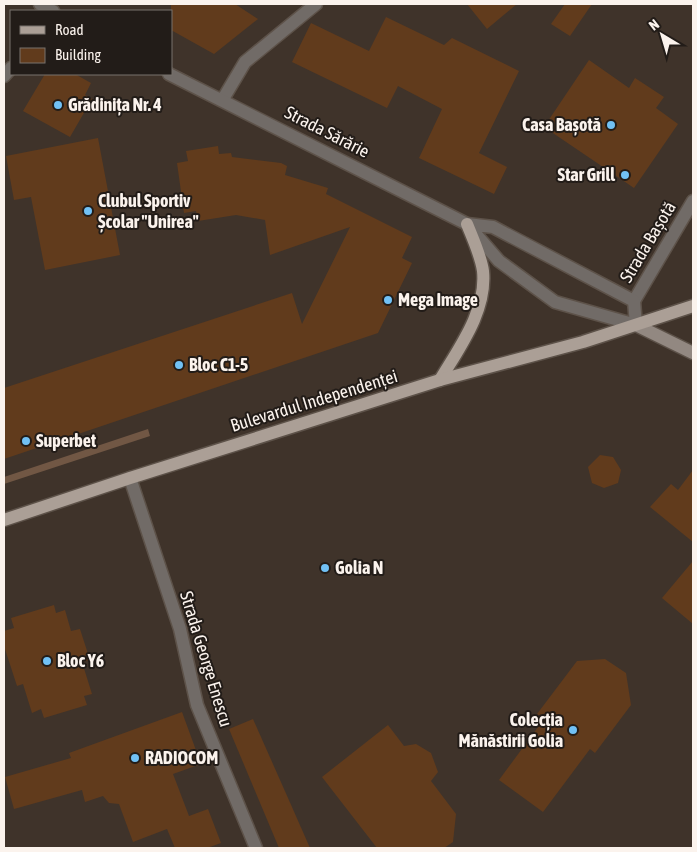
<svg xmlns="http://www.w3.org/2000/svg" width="697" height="852" viewBox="0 0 697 852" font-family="'Asap Condensed',sans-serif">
<rect width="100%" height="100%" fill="#3f332a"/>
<polygon fill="#715744" points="148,429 150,436 4,484 4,477"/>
<g fill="#613b1c">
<polygon points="171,4 235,4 258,19 214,54 171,30"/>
<polygon points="467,4 517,4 487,29"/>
<polygon points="565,4 592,4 570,36 551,24"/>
<polygon points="386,17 444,45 452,38 519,71 479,153 507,167 494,194 419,158 442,109 398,86 387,108 292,62 311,23 369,51"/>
<polygon points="589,60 629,88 635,78 664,97 656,108 678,124 634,188 544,127"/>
<polygon points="45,74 75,74 91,83 85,95 92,99 70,137 23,111"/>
<polygon points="98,138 120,255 45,270 31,197 14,200 6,156"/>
<polygon points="218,146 219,154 231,153 232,157 281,163 287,166 285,175 328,188 326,194 412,237 402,258 412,263 378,333 4,459 4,388 292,293 302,324 350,227 270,255 265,220 236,215 198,221 196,211 184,213 177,163 188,161 186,151"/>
<polygon points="600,455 613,457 621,470 618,483 604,488 592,483 588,467"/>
<polygon points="693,470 693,542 650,507 671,484 678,490"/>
<polygon points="693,561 693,624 662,598"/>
<polygon points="54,605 56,613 65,610 71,631 80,629 90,660 82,662 92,694 84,696 87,705 44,718 41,709 32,713 23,684 17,686 4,646 4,631 14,628 11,618"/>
<polygon points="605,659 626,673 631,705 595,753 590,749 543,812 499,780 544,719 537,714 577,661"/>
<polygon points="182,712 201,764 173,774 189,816 208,809 221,843 207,848 175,848 167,829 133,842 119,804 109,803 103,796 85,802 82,790 14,809 5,777 71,758 69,753"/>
<polygon points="253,719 292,807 310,848 279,848 229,729"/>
<polygon points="388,725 404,746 416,744 431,753 438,772 431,781 456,814 453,842 444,848 377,848 322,777"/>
</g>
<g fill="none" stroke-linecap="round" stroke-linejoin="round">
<defs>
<g id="minor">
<polyline points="4,76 11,68"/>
<polyline points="223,99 245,62 316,4"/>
<polyline points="634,301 693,201"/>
</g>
<g id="tertiary">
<polyline points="40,4 53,11"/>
<polyline points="169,74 467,224 499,261 555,302 636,325 634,301 493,227 467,224"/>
<polyline points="130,478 180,629 197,705 256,848"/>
</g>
<polyline id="secondary" points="636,325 693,353"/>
<g id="primary">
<path d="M440,380c19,-32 47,-69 43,-109 -2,-15 -10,-32 -16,-47"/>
<polyline points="4,520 130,478 440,380 583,342 693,306"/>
</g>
</defs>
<use href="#minor" stroke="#5d5249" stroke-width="15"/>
<use href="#tertiary" stroke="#5d5249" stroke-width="15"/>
<use href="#secondary" stroke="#5d5249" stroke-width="15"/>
<use href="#primary" stroke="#5d5249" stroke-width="15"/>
<use href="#minor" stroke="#716b67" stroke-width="12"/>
<use href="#tertiary" stroke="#716b67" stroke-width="12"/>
<use href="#secondary" stroke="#928881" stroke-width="12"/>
<use href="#primary" stroke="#ab9f96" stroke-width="12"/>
</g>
<g fill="#71c1f5" stroke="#221c18" stroke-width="2">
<circle cx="58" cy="105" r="5"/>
<circle cx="611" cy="125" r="5"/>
<circle cx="625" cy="175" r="5"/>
<circle cx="88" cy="211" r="5"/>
<circle cx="388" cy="300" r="5"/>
<circle cx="179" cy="365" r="5"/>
<circle cx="26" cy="441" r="5"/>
<circle cx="325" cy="568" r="5"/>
<circle cx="47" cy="661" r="5"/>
<circle cx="573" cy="730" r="5"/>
<circle cx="135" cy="758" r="5"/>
</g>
<g text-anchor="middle" stroke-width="4" stroke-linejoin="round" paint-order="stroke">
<g font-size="18" font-weight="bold" fill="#fbf3ed" stroke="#221c18" text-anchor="start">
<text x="68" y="111">Grădinița Nr. 4</text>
<text x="601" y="131" text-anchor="end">Casa Bașotă</text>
<text x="615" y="181" text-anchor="end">Star Grill</text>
<text x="98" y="207">Clubul Sportiv<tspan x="98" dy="21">Școlar "Unirea"</tspan></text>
<text x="398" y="306">Mega Image</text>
<text x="189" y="371">Bloc C1-5</text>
<text x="36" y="447">Superbet</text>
<text x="335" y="574">Golia N</text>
<text x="57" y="667">Bloc Y6</text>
<text x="563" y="726" text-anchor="end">Colecția<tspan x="563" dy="21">Mănăstirii Golia</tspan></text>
<text x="145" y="764">RADIOCOM</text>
</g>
<g font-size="18" fill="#fbf3ed" stroke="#221c18">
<text transform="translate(327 132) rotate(27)" y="6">Strada Sărărie</text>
<text transform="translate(648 242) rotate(-59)" y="6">Strada Bașotă</text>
<text transform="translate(314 401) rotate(-17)" y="6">Bulevardul Independenței</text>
<text transform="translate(206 659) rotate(73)" y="6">Strada George Enescu</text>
</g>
</g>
<rect width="697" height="852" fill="none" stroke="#fbf3ed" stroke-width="10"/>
<rect x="10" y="10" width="162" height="65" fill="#221c18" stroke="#79726d"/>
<rect x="20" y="26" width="25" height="8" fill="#ab9f96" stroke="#79726d"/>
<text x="55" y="35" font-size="15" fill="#fbf3ed">Road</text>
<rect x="20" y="48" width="25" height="15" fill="#613b1c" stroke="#79726d"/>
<text x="55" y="60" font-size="15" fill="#fbf3ed">Building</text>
<g transform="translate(662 35) rotate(322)" stroke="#221c18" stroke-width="4" paint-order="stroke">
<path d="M0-4L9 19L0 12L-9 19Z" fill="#fbf3ed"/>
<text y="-8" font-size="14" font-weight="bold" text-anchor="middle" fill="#fbf3ed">N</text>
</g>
</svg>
